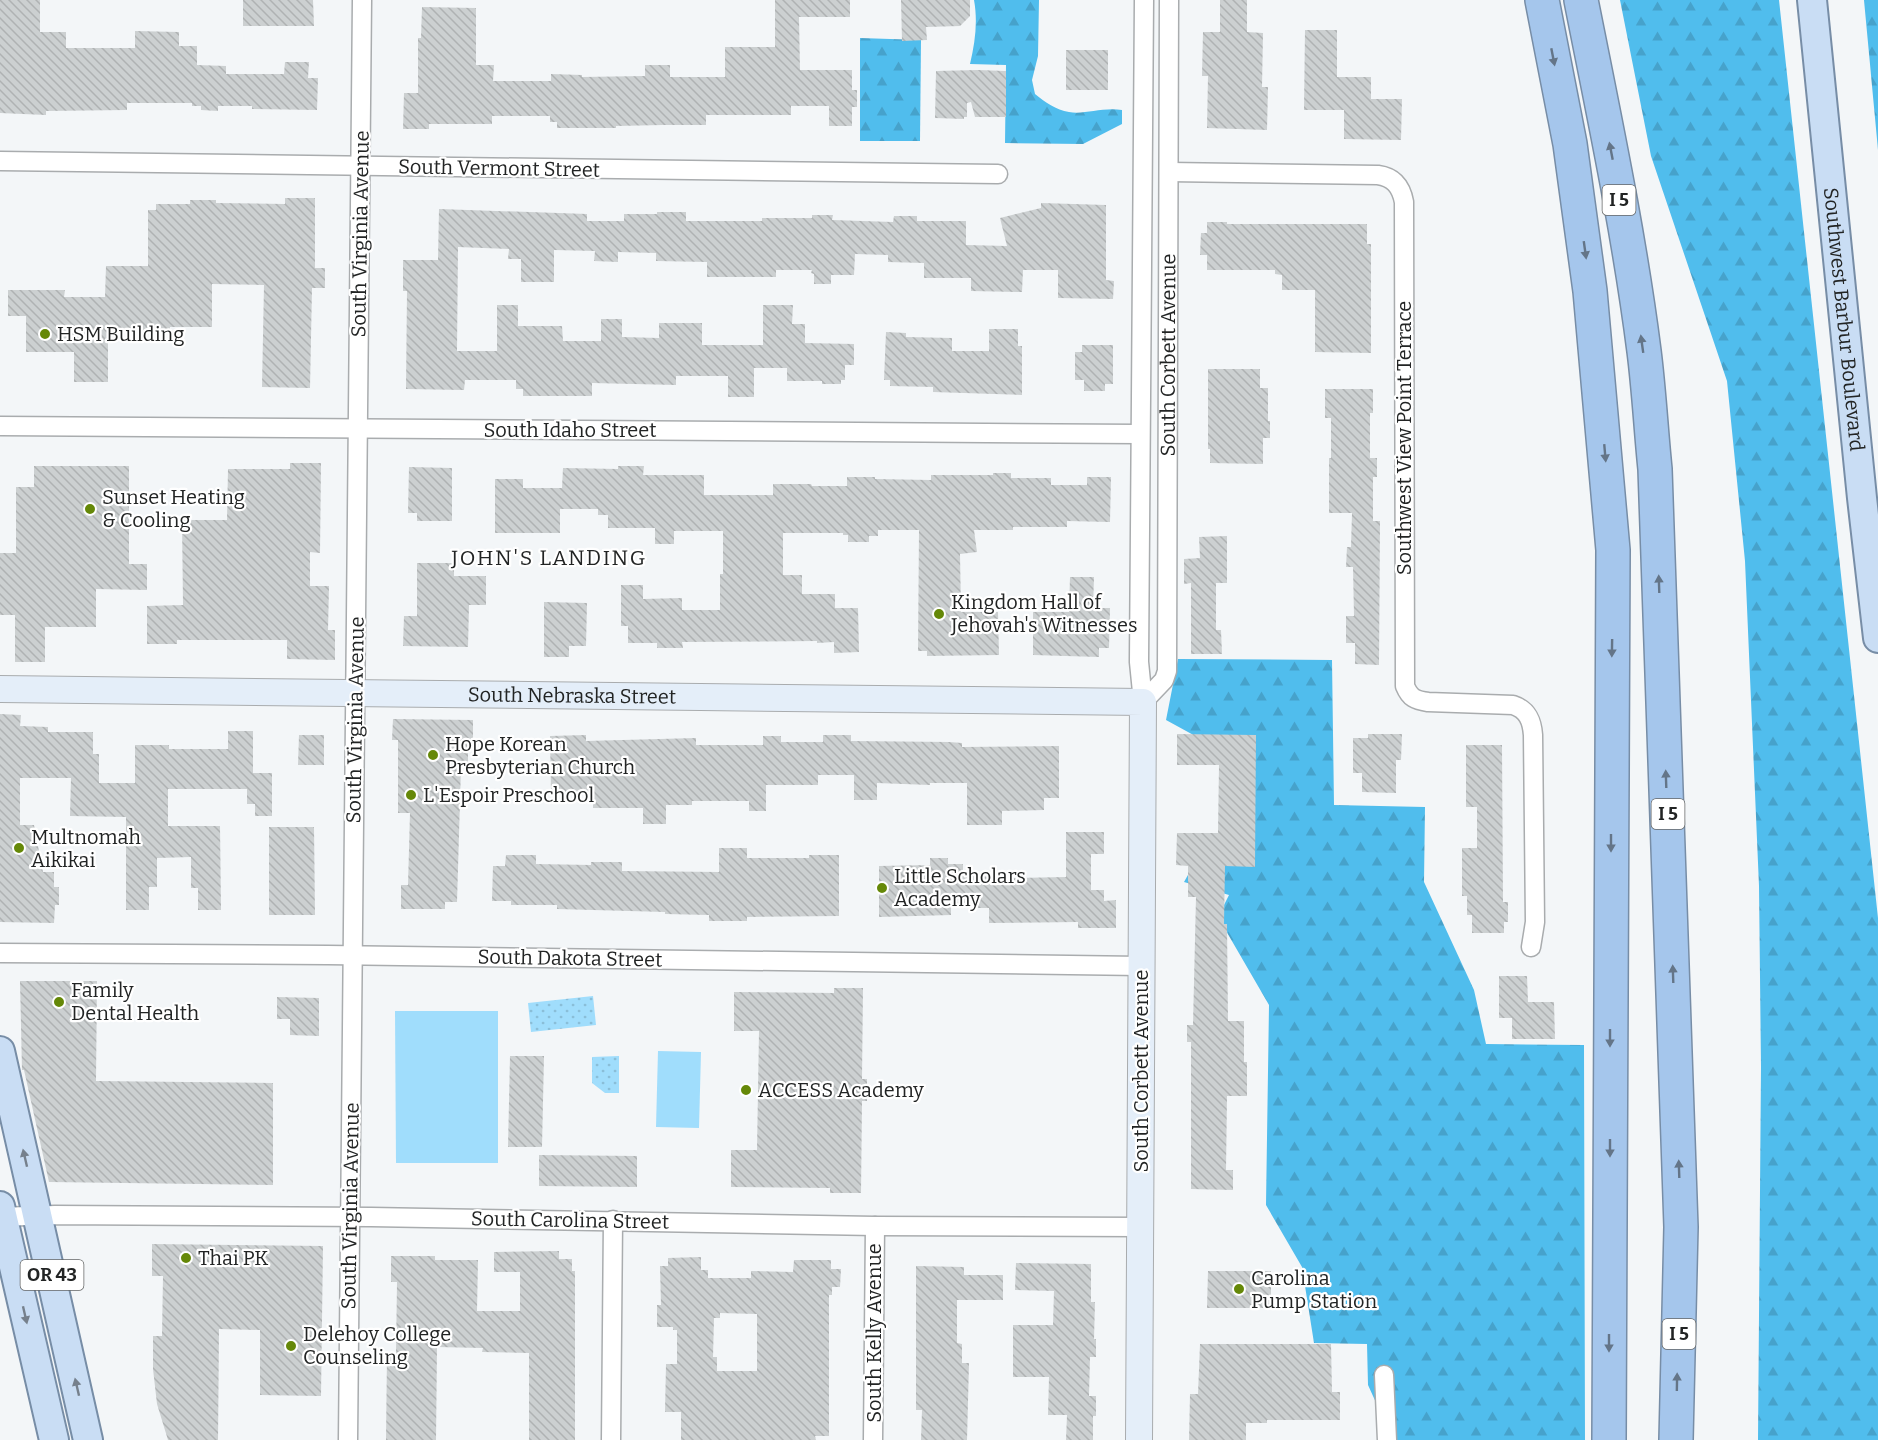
<svg xmlns="http://www.w3.org/2000/svg" width="1878" height="1440" viewBox="0 0 1878 1440" font-family="Bitter,serif">
<defs>
<pattern id="forest-firs" width="22" height="20" patternUnits="userSpaceOnUse" patternTransform="scale(1.5)"><rect width="22" height="20" fill="#50bded"/><path d="M5 1l3.5 6h-7zM16 11l3.5 6h-7z" fill="#46a2cb"/></pattern>
<pattern id="park-dots" width="8" height="8" patternUnits="userSpaceOnUse" patternTransform="scale(1.5)"><rect width="8" height="8" fill="#a0ddfc"/><path d="M2 2h.1M6 6h.1" fill="none" stroke="#8abed8" stroke-width="1.8" stroke-linecap="round"/></pattern>
<pattern id="building-back-hatch" width="6" height="6" patternUnits="userSpaceOnUse" patternTransform="scale(1.5)"><rect width="6" height="6" fill="#ccd0d1"/><path d="M-1 5l2 2M0 0l6 6M5-1l2 2" fill="none" stroke="#afb2b3"/></pattern>
</defs>
<rect width="100%" height="100%" fill="#f3f6f8"/>
<g fill="#a0ddfc">
<polygon points="395,1011 498,1011 498,1163 396,1163"/>
<polygon points="658,1051 701,1052 699,1128 656,1127"/>
</g>
<g fill="url(#forest-firs)">
<path d="M974,0h65l-1,56 -6,24 3,14c10,8 21,16 34,18 15,3 33,-5 53,-2v14l-39,20 -78,-1 1,-78 -36,-1c5,-21 8,-42 4,-64z"/>
<polygon points="1620,0 1779,0 1878,918 1878,1440 1758,1440 1761,1067 1759,886 1745,561 1727,381 1651,156"/>
<polygon points="1864,0 1878,0 1878,150"/>
<polygon points="860,38 921,40 920,141 860,141"/>
<polygon points="1178,659 1332,660 1334,805 1425,807 1424,882 1474,990 1486,1044 1584,1045 1585,1440 1393,1440 1368,1385 1367,1344 1314,1343 1302,1267 1266,1205 1269,1005 1218,917 1229,895 1184,882 1197,859 1245,839 1230,755 1166,720"/>
</g>
<g fill="url(#park-dots)">
<polygon points="593,996 596,1025 531,1032 528,1003"/>
<polygon points="619,1056 619,1093 605,1093 592,1083 592,1057"/>
</g>
<g fill="url(#building-back-hatch)" fill-rule="evenodd">
<polygon points="0,0 40,0 40,32 66,32 66,48 135,48 135,31 179,32 179,46 197,46 197,65 226,66 226,74 284,74 285,62 309,62 308,78 318,78 317,110 252,109 252,106 218,106 218,111 201,110 201,106 192,106 192,103 127,103 127,110 46,111 46,115 0,113"/>
<polygon points="243,0 313,0 314,26 243,26"/>
<polygon points="775,0 850,0 850,17 799,17 800,70 852,70 852,90 857,90 857,107 852,107 852,126 829,126 829,106 791,106 791,115 706,115 706,125 663,125 616,126 616,128 557,128 557,122 550,122 550,116 492,116 492,124 429,124 429,129 403,129 404,93 418,93 418,38 421,38 422,7 476,8 476,65 494,65 493,81 551,81 551,74 582,75 582,77 645,76 645,65 670,65 670,77 725,77 725,47 775,47"/>
<polygon points="901,0 970,0 970,16 960,26 926,27 927,40 902,41"/>
<polygon points="1220,0 1247,0 1247,32 1263,33 1262,87 1268,87 1267,130 1207,128 1208,76 1202,76 1203,32 1220,32"/>
<polygon points="1305,30 1337,30 1337,77 1371,77 1371,99 1402,99 1401,140 1344,139 1344,110 1304,110"/>
<rect x="1066" y="50" width="42" height="40"/>
<polygon points="978,70 1006,71 1006,117 975,117 971,102 967,103 967,117 964,117 964,119 935,118 936,71"/>
<polygon points="285,198 315,198 315,268 325,268 325,288 312,288 310,388 262,387 264,285 212,284 212,327 170,327 170,333 108,333 108,382 74,382 74,352 26,352 26,316 8,316 8,290 65,290 64,297 105,297 106,266 148,266 148,210 156,210 156,204 190,204 190,200 216,200 216,203 285,204"/>
<polygon points="1041,203 1106,205 1106,280 1114,281 1113,299 1058,298 1058,270 1023,270 1022,292 971,291 971,278 924,278 924,263 888,262 888,255 855,254 854,275 831,275 831,284 814,284 814,274 811,273 812,270 776,270 776,277 707,277 707,262 656,261 656,253 618,252 618,262 594,261 595,251 554,250 554,282 521,282 521,259 508,259 509,249 458,247 457,351 497,351 497,305 518,305 518,326 562,326 563,341 601,341 601,319 622,319 622,337 659,338 659,323 702,323 702,345 763,345 763,305 793,305 792,324 805,324 805,343 854,344 854,365 845,365 845,380 841,380 841,384 822,384 822,381 787,381 787,368 754,368 754,397 728,397 728,376 676,376 676,385 592,383 592,396 523,396 523,389 516,389 516,380 465,380 464,390 406,389 407,291 403,291 403,260 438,260 439,209 587,214 587,221 624,221 624,214 657,214 657,212 686,212 686,221 762,221 762,218 812,218 812,215 833,215 832,220 893,222 894,216 917,216 917,221 966,221 966,245 1007,246 1000,218 1041,208"/>
<polygon points="1207,222 1227,222 1227,224 1367,224 1367,244 1371,244 1371,353 1315,352 1315,290 1282,290 1282,275 1275,274 1275,270 1207,270 1207,255 1200,255 1201,233 1207,233"/>
<polygon points="989,329 1018,329 1018,346 1022,346 1022,395 933,392 933,387 890,386 890,380 884,380 886,332 906,333 906,337 952,338 952,351 989,351"/>
<polygon points="1082,345 1113,345 1113,384 1105,384 1105,391 1084,391 1084,380 1075,380 1075,352 1082,352"/>
<polygon points="1208,369 1260,369 1260,388 1268,388 1268,421 1270,421 1270,438 1263,438 1263,464 1210,463 1210,449 1208,449"/>
<polygon points="1325,389 1373,389 1373,413 1370,413 1370,458 1377,458 1377,477 1373,477 1373,521 1380,521 1379,665 1355,664 1355,643 1346,643 1346,616 1354,616 1353,567 1346,567 1347,547 1351,547 1352,513 1329,513 1329,458 1331,458 1331,418 1325,418"/>
<polygon points="290,463 321,463 320,553 310,552 310,586 329,586 328,630 335,630 335,660 287,659 287,640 177,640 177,644 147,644 147,606 183,605 182,520 227,520 228,469 290,469"/>
<polygon points="34,466 129,466 129,564 147,564 147,590 96,589 96,627 45,627 45,662 15,662 15,615 0,615 0,553 16,553 16,487 34,487"/>
<polygon points="618,466 644,466 643,475 704,475 704,495 773,495 773,484 811,484 812,486 847,486 847,477 875,477 875,479 931,480 931,475 993,475 993,473 1011,473 1011,478 1051,478 1051,485 1087,485 1087,477 1111,477 1110,522 1067,521 1067,527 1013,527 1013,530 974,530 977,552 960,554 961,612 998,612 999,655 927,656 927,651 918,651 919,530 878,530 878,536 869,536 869,542 848,542 848,535 843,535 843,533 783,533 783,575 802,575 802,594 835,594 835,608 858,608 859,652 834,653 834,642 817,643 817,641 682,642 683,648 657,648 657,643 628,643 628,626 621,626 621,585 643,585 643,599 682,598 682,610 720,610 720,574 723,574 723,531 674,531 674,544 655,544 655,528 608,528 608,515 598,515 598,509 560,509 560,533 495,533 495,479 523,479 523,488 562,488 563,468 618,469"/>
<polygon points="409,467 452,468 452,521 417,521 417,513 408,513"/>
<polygon points="1227,536 1227,583 1216,583 1216,630 1221,630 1222,654 1191,654 1191,583 1184,584 1184,559 1200,558 1199,537"/>
<polygon points="417,563 454,563 454,576 486,576 486,605 469,605 468,647 403,646 404,616 417,616"/>
<polygon points="1070,577 1094,577 1093,608 1110,608 1109,648 1099,648 1099,657 1033,655 1033,612 1069,612"/>
<polygon points="544,602 587,603 586,646 569,646 569,657 544,657"/>
<polygon points="0,714 21,715 20,726 48,727 48,732 93,732 93,754 99,754 99,783 135,783 135,745 169,745 169,749 228,749 228,731 253,731 253,773 272,773 272,816 255,816 255,804 247,804 247,789 168,789 168,826 220,826 221,910 198,910 198,888 191,888 191,857 157,858 157,887 149,887 149,910 126,910 126,817 70,816 71,778 20,778 20,825 34,825 43,872 54,872 54,887 59,887 59,905 55,905 54,923 0,922"/>
<polygon points="393,719 473,720 473,743 468,743 468,768 461,767 457,902 445,902 445,909 401,909 401,885 408,885 410,813 398,813 398,740 392,740"/>
<polygon points="1177,734 1256,735 1255,867 1225,866 1224,924 1227,924 1228,1021 1244,1021 1244,1062 1247,1062 1247,1096 1227,1096 1226,1170 1233,1170 1233,1190 1191,1189 1191,1042 1187,1042 1187,1025 1193,1025 1196,897 1188,897 1188,866 1176,865 1177,833 1218,833 1219,765 1177,765"/>
<polygon points="1368,734 1402,734 1401,760 1396,760 1396,793 1362,792 1362,773 1353,773 1353,738 1368,738"/>
<polygon points="299,735 324,735 324,765 298,765"/>
<polygon points="586,735 586,741 696,738 696,745 763,745 763,736 781,736 781,742 823,742 823,735 851,735 851,741 949,742 962,743 962,747 1059,746 1059,798 1044,798 1044,810 1002,811 1002,825 967,825 967,783 930,783 930,785 877,783 877,800 854,800 854,775 818,775 818,785 766,785 766,811 749,811 749,801 692,801 692,805 666,805 666,824 643,824 643,808 593,808 593,793 551,794 550,736"/>
<polygon points="1466,745 1502,745 1503,902 1508,902 1508,922 1504,922 1504,933 1472,933 1472,915 1467,915 1467,896 1462,896 1462,848 1477,848 1477,807 1466,807"/>
<polygon points="269,827 314,827 315,915 269,915"/>
<polygon points="1066,832 1104,832 1104,854 1091,854 1091,890 1104,890 1104,901 1116,900 1116,928 1078,928 1078,922 989,923 989,908 951,908 951,915 879,917 879,866 930,865 930,858 948,858 948,864 963,864 963,876 1014,877 1014,878 1066,877"/>
<polygon points="719,848 747,848 747,858 809,858 809,855 839,855 839,916 747,917 747,921 709,921 709,915 665,914 665,912 557,909 557,905 511,905 511,901 492,901 493,866 505,866 506,855 536,855 536,864 591,865 591,862 622,862 622,871 719,872"/>
<polygon points="1499,976 1527,976 1528,1002 1554,1002 1555,1039 1512,1039 1512,1018 1499,1018"/>
<polygon points="20,981 97,981 96,1081 273,1083 273,1185 49,1182 24,1070 22,1070"/>
<polygon points="834,988 863,988 862,1079 867,1079 867,1101 862,1101 861,1193 830,1193 830,1188 731,1187 731,1150 757,1150 759,1031 734,1031 734,992 834,993"/>
<polygon points="277,997 319,998 319,1036 290,1035 290,1019 277,1019"/>
<polygon points="510,1056 544,1056 542,1147 508,1147"/>
<polygon points="539,1155 637,1156 637,1187 539,1186"/>
<polygon points="152,1244 323,1246 321,1396 260,1395 260,1330 219,1329 218,1440 168,1440 157,1404 153,1369 153,1336 162,1336 163,1276 152,1276"/>
<polygon points="559,1251 559,1259 572,1259 572,1271 575,1271 575,1440 529,1440 529,1353 482,1352 483,1348 437,1347 436,1440 386,1440 387,1354 396,1354 397,1282 391,1282 391,1256 435,1256 435,1260 478,1260 477,1311 520,1311 520,1272 494,1272 494,1252"/>
<path d="M701,1257v13h7v8h43v-7l42,1 1,-12h37v9h10l-1,18h-8v8h-3v141h-14l1,4h-135v-28h-16l1,-48h11v-34h-4v-3h-16v-22h4l-1,-39h8v-8zM720,1313l37,1v57h-40v-14h-4l1,-39h6z"/>
<polygon points="1016,1263 1091,1264 1091,1302 1095,1302 1094,1339 1096,1339 1096,1357 1090,1357 1089,1396 1096,1396 1096,1416 1093,1416 1093,1440 1066,1440 1067,1415 1048,1415 1049,1377 1013,1377 1013,1325 1053,1325 1054,1291 1015,1290"/>
<polygon points="916,1266 964,1267 964,1275 1003,1275 1003,1300 957,1300 957,1343 962,1344 962,1363 969,1363 967,1440 921,1440 922,1410 916,1410"/>
<polygon points="1208,1271 1271,1271 1271,1308 1207,1308"/>
<polygon points="1200,1344 1331,1344 1332,1392 1340,1392 1340,1420 1267,1420 1267,1423 1246,1423 1246,1440 1189,1440 1190,1394 1198,1394"/>
</g>
<g fill="none" stroke-linecap="round" stroke-linejoin="round">
<defs>
<g id="street">
<polyline points="0,161 998,174"/>
<path d="M1169,172l209,3c15,2 23,11 26,27l1,484c5,12 10,14 23,16l85,3c15,5 19,16 20,30l2,187 -4,25"/>
<polyline points="0,426 1139,434"/>
<path id="s1" d="M1143,702l21,-22 3,-9 2,-671"/>
<polyline points="1143,702 1139,662 1144,0"/>
<polyline points="0,953 328,955 1141,966"/>
<polyline points="0,1217 55,1215 371,1217 875,1226 1141,1227"/>
<polyline points="1384,1375 1387,1440"/>
<polyline points="348,1440 362,0"/>
<polyline points="611,1440 613,1220"/>
<polyline points="873,1440 875,1226"/>
</g>
<g id="secondary">
<path id="s2" d="M0,689l1143,13 -4,738"/>
</g>
<g id="primary">
<path id="s3" d="M1812,0l50,498 16,140"/>
<polyline points="0,1051 88,1440"/>
<polyline points="0,1206 54,1440"/>
</g>
<g id="highway">
<polyline points="1542,0 1570,144 1590,291 1613,550 1609,1440"/>
<path d="M1581,0c23,116 48,233 63,351 5,39 7,79 11,118l26,758 -5,213"/>
</g>
</defs>
<use href="#street" stroke="#a9acae" stroke-width="21"/>
<use href="#secondary" stroke="#a9acae" stroke-width="28"/>
<use href="#primary" stroke="#778da6" stroke-width="32"/>
<use href="#highway" stroke="#778da6" stroke-width="36"/>
<use href="#street" stroke="#fff" stroke-width="18"/>
<use href="#secondary" stroke="#e4eef9" stroke-width="26"/>
<use href="#primary" stroke="#c9ddf4" stroke-width="28"/>
<use href="#highway" stroke="#a5c6ec" stroke-width="33"/>
</g>
<defs><path id="oneway-solid" d="M-6-.8H1V-3.2L6.5 0L1 3.2V.8H-6Z" transform="scale(1.5)"/></defs>
<g fill="#647588">
<use href="#oneway-solid" transform="translate(1553 57) rotate(79)"/>
<use href="#oneway-solid" transform="translate(1611 151) rotate(-101)"/>
<use href="#oneway-solid" transform="translate(1585 250) rotate(82)"/>
<use href="#oneway-solid" transform="translate(1642 344) rotate(-98)"/>
<use href="#oneway-solid" transform="translate(1605 453) rotate(85)"/>
<use href="#oneway-solid" transform="translate(1659 584) rotate(-92)"/>
<use href="#oneway-solid" transform="translate(1612 648) rotate(91)"/>
<use href="#oneway-solid" transform="translate(1666 779) rotate(-92)"/>
<use href="#oneway-solid" transform="translate(1611 843) rotate(90)"/>
<use href="#oneway-solid" transform="translate(1673 974) rotate(-92)"/>
<use href="#oneway-solid" transform="translate(1610 1038) rotate(90)"/>
<use href="#oneway-solid" transform="translate(1610 1148) rotate(90)"/>
<use href="#oneway-solid" transform="translate(1679 1169) rotate(-92)"/>
<use href="#oneway-solid" transform="translate(1609 1343) rotate(90)"/>
<use href="#oneway-solid" transform="translate(1677 1382) rotate(-89)"/>
</g>
<g fill="#76808c">
<use href="#oneway-solid" transform="translate(25 1158) rotate(-103)"/>
<use href="#oneway-solid" transform="translate(25 1315) rotate(77)"/>
<use href="#oneway-solid" transform="translate(77 1387) rotate(-103)"/>
</g>
<g fill="#658808" stroke="#fff" stroke-width="2">
<circle cx="45" cy="334" r="6"/>
<circle cx="90" cy="509" r="6"/>
<circle cx="939" cy="614" r="6"/>
<circle cx="433" cy="755" r="6"/>
<circle cx="411" cy="795" r="6"/>
<circle cx="19" cy="848" r="6"/>
<circle cx="882" cy="888" r="6"/>
<circle cx="59" cy="1002" r="6"/>
<circle cx="746" cy="1090" r="6"/>
<circle cx="186" cy="1258" r="6"/>
<circle cx="1239" cy="1289" r="6"/>
<circle cx="291" cy="1346" r="6"/>
</g>
<g text-anchor="middle" stroke-width="4.5" stroke-linejoin="round" paint-order="stroke">
<g fill="#fff" stroke="#646666" stroke-width="1.5">
<rect x="1602.5" y="185" width="33" height="30" rx="4.5"/>
<rect x="1651.5" y="799" width="33" height="30" rx="4.5"/>
<rect x="20.5" y="1260" width="63" height="30" rx="4.5"/>
<rect x="1662.5" y="1319" width="33" height="30" rx="4.5"/>
</g>
<g font-size="18" font-weight="bold" fill="#222424">
<text x="1619" y="206">I 5</text>
<text x="1668" y="820">I 5</text>
<text x="52" y="1281">OR 43</text>
<text x="1679" y="1340">I 5</text>
</g>
<g font-size="20" fill="#222424" stroke="#fff">
<text transform="translate(499 168) rotate(1)" y="7">South Vermont Street</text>
<text transform="translate(360 234) rotate(-89)" y="7">South Virginia Avenue</text>
<text dy="7" stroke="none"><textPath href="#s3" startOffset="321">Southwest Barbur Boulevard</textPath></text>
<text dy="7" stroke="none"><textPath href="#s1" startOffset="356">South Corbett Avenue</textPath></text>
<text x="570" y="437">South Idaho Street</text>
<text transform="translate(1404 438) rotate(-90)" y="7">Southwest View Point Terrace</text>
<text dy="7" stroke="none"><textPath href="#s2" startOffset="572">South Nebraska Street</textPath></text>
<text transform="translate(355 720) rotate(-89)" y="7">South Virginia Avenue</text>
<text transform="translate(570 958) rotate(1)" y="7">South Dakota Street</text>
<text transform="translate(1141 1071) rotate(-90)" y="7">South Corbett Avenue</text>
<text transform="translate(350 1206) rotate(-89)" y="7">South Virginia Avenue</text>
<text transform="translate(570 1220) rotate(1)" y="7">South Carolina Street</text>
<text transform="translate(874 1333) rotate(-90)" y="7">South Kelly Avenue</text>
</g>
<g font-size="20" fill="#222424" stroke="#fff" text-anchor="start">
<text x="57" y="341">HSM Building</text>
<text x="102" y="504">Sunset Heating<tspan x="102" dy="23">&amp; Cooling</tspan></text>
<text x="951" y="609">Kingdom Hall of<tspan x="951" dy="23">Jehovah's Witnesses</tspan></text>
<text x="445" y="751">Hope Korean<tspan x="445" dy="23">Presbyterian Church</tspan></text>
<text x="423" y="802">L'Espoir Preschool</text>
<text x="31" y="844">Multnomah<tspan x="31" dy="23">Aikikai</tspan></text>
<text x="894" y="883">Little Scholars<tspan x="894" dy="23">Academy</tspan></text>
<text x="71" y="997">Family<tspan x="71" dy="23">Dental Health</tspan></text>
<text x="758" y="1097">ACCESS Academy</text>
<text x="198" y="1265">Thai PK</text>
<text x="1251" y="1285">Carolina<tspan x="1251" dy="23">Pump Station</tspan></text>
<text x="303" y="1341">Delehoy College<tspan x="303" dy="23">Counseling</tspan></text>
</g>
<g font-size="21" letter-spacing="1.5" fill="#222424" stroke="#fff">
<text x="549" y="565">JOHN'S LANDING</text>
</g>
</g>
</svg>
